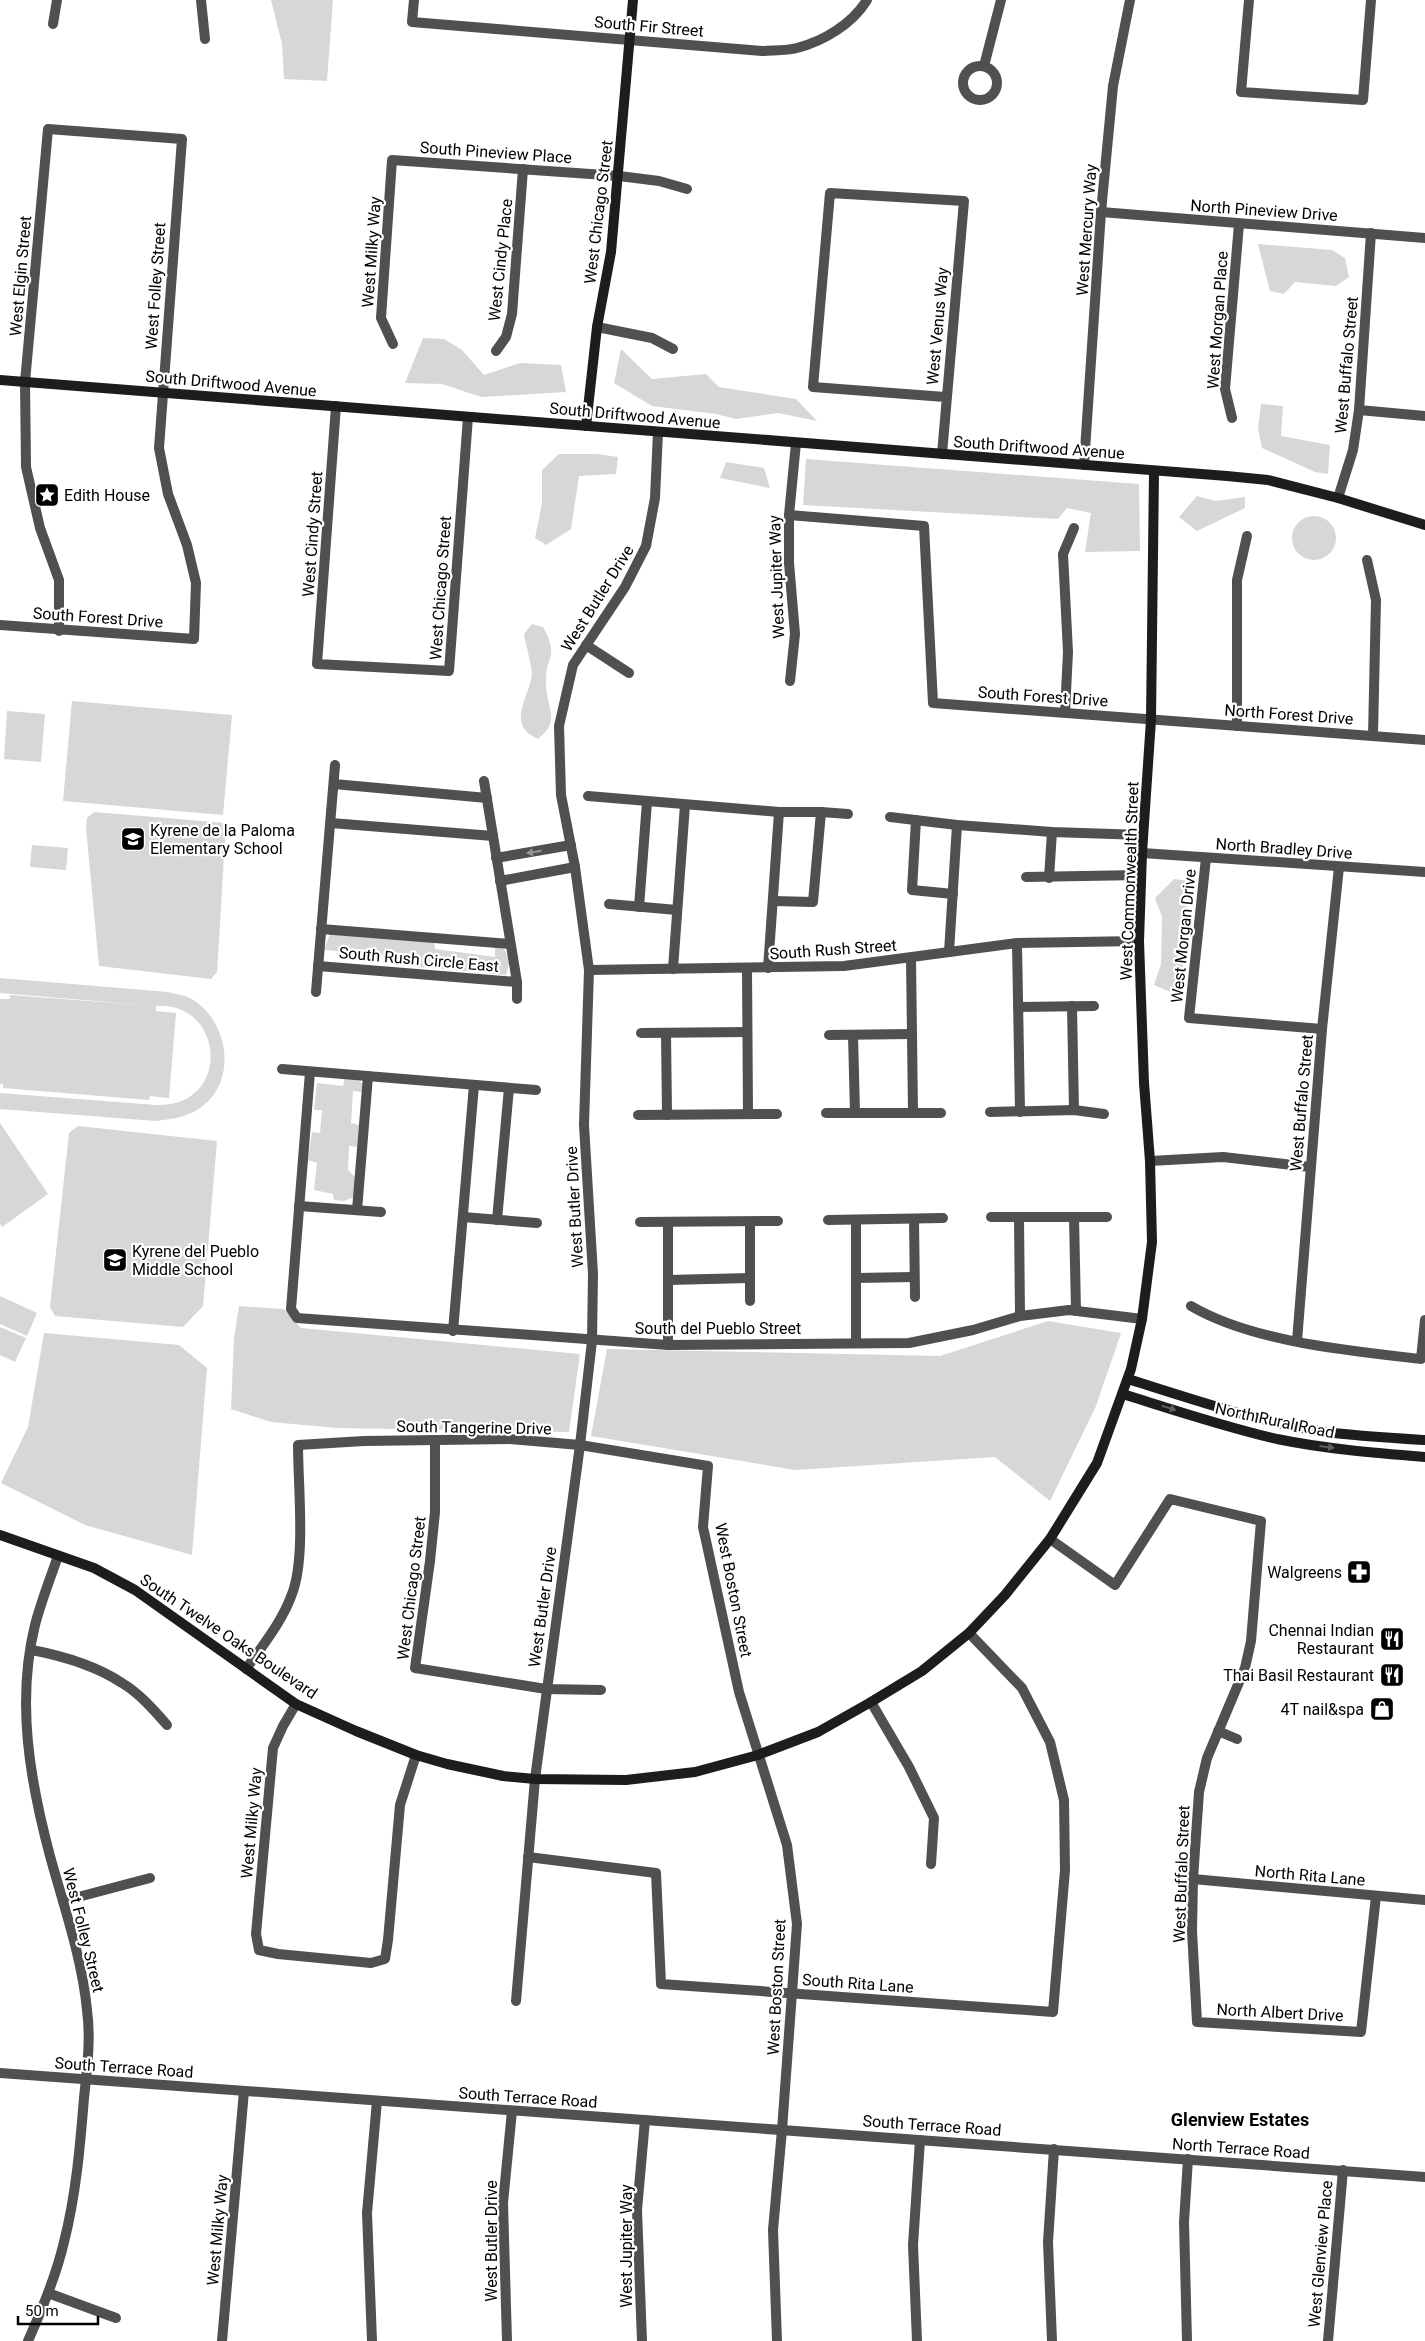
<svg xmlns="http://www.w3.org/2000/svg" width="1425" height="2341" viewBox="0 0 1425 2341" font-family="Roboto,sans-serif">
<rect width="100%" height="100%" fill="#fff"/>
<g fill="#d7d7d7">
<polygon points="271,0 333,0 327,81 284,79 282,44"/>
<polygon points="1258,244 1332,250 1345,258 1349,277 1336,286 1295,282 1284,294 1270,291"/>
<polygon points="423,338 444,339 462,350 484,375 520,363 561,365 566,392 481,397 442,384 405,383"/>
<polygon points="621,349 652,379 706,374 719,387 796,399 817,421 778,413 736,419 716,414 652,406 614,383"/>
<polygon points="1261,404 1283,406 1281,436 1330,445 1328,474 1315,472 1262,448 1258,429"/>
<polygon points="559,454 597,454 618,457 616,474 579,476 571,529 546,545 535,538 542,503 542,470"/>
<polygon points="806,459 1139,484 1140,551 1085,552 1091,513 1067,508 1058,519 803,505"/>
<polygon points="726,462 764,468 770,488 720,478"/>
<polygon points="1197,496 1215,501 1245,497 1245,508 1197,531 1179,517"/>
<circle cx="1314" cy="538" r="22"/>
<path d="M532,624l11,3c17,30 2,29 3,56 0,25 16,37 -8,56 -32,-14 -10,-40 -6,-64 1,-4 -7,-34 -8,-41z"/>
<polygon points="72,701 232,715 223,815 63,801"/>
<polygon points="7,711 45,714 41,762 4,759"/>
<polygon points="94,812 226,823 217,972 211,979 99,966 86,828 87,818"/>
<polygon points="32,845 68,848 66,870 30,867"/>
<polygon points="1174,879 1188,881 1182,984 1173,993 1154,985 1161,964 1162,917 1155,898"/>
<polygon points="331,931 434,942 435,949 495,957 495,947 504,949 510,960 506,975 397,965 398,956 324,950"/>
<path d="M0,978l168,14c7,2 16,3 22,6 40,22 49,87 7,112 -14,8 -26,9 -41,11l-156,-12v-16l156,12c11,0 20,-1 30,-6 38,-20 30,-80 -10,-91 -6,-2 -14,-2 -20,-2v5l20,2 -7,85 -19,-2 -1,4 -146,-12v-4h-3v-85h10v-4l144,11 -154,-13z"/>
<polygon points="345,1077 357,1078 364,1086 361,1092 353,1091 351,1123 359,1125 357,1147 349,1146 348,1170 355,1177 354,1197 344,1201 334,1200 333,1194 314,1190 317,1163 308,1160 312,1132 320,1133 322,1110 314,1110 317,1083 343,1086"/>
<polygon points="0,1123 48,1194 2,1227 0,1224"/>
<polygon points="78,1126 217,1141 203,1306 183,1327 55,1316 50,1307 69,1133"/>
<polygon points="0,1296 37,1313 27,1336 0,1324"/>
<polygon points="239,1306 284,1309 301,1328 580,1354 569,1432 337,1428 271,1422 231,1409 234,1338"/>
<polygon points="1048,1321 1121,1333 1096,1406 1050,1501 995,1457 795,1470 591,1436 607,1349 940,1356"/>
<polygon points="0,1327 26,1338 15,1362 0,1355"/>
<polygon points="44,1333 179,1345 207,1368 192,1555 85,1525 1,1483 28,1427"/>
</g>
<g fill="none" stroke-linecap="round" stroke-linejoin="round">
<g stroke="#505050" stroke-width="10">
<polyline points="201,0 205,39"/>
<path d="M414,0l-2,22 350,29c11,-1 24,0 35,-3 27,-7 55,-24 70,-48"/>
<polyline points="1249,0 1241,92 1363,100 1371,0"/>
<polyline points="53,24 57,0"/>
<polyline points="984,66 1001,0"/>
<circle cx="980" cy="83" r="17"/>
<polyline points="1101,212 1425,238"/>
<polyline points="597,327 652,338 673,349"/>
<polyline points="393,344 381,318 392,160 619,176 659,181 687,189"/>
<polyline points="496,351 506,337 512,314 523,169"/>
<polyline points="336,406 317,664 449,671 468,417"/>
<polyline points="1359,410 1425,416"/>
<polyline points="1232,418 1225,389 1239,224"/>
<polyline points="942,454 964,201 830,193 813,387 945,397"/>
<polyline points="1084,465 1101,212 1113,86 1130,0"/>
<polyline points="1338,498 1353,450 1359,410 1371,233"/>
<polyline points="789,515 924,526 933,703 1425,740"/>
<polyline points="1367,560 1376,600 1373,735"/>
<polyline points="0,625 194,639 196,583 187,545 168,494 159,448 182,139 48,129 25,382 26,467 40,528 59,580 59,631"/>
<polyline points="586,645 629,673"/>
<polyline points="790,681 795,634 789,563 789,515 796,443"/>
<polyline points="1065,712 1068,652 1063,554 1074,528"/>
<polyline points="1237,726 1237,580 1247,536"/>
<polyline points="484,781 517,982 517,999"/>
<polyline points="334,784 487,798"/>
<polyline points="588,796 779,812 821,812 848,814"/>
<polyline points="890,817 957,825 1052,832 1143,835"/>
<polyline points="916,820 912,890 953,894"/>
<polyline points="331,823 493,836"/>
<polyline points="1142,853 1425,872"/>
<polyline points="496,858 571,845"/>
<polyline points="1206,858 1189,1018 1322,1029"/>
<polyline points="1026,877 1141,875"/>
<polyline points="1049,878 1052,832"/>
<polyline points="500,881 575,867"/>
<polyline points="773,901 813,902 821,812"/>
<polyline points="609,904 677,910"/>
<polyline points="639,907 647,802"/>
<polyline points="321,929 510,944"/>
<polyline points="1017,943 1020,1112"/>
<polyline points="949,952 957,825"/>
<polyline points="911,958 913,1112"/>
<polyline points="318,966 517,982"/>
<polyline points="747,968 748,1114"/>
<polyline points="768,968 779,812"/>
<polyline points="673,969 685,805"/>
<polyline points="589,970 844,966 1017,943 1139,941"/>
<polyline points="316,992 335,765"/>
<polyline points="1072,1006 1074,1110"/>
<polyline points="1018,1007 1094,1006"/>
<polyline points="641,1033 747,1032"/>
<polyline points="666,1033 667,1115"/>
<polyline points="829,1035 912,1034"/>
<polyline points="853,1035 855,1113"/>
<polyline points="282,1069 536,1090"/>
<polyline points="310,1072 291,1309 297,1318 668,1345 909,1343 973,1330 1020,1316 1069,1310 1142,1319"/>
<polyline points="990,1112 1074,1110 1104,1114"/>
<polyline points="826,1113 941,1113"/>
<polyline points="638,1115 777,1114"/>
<polyline points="1150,1161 1223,1157 1310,1167"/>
<polyline points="299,1206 381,1212"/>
<polyline points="357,1210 368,1076"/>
<polyline points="463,1217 537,1223"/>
<polyline points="991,1217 1107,1217"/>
<polyline points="1074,1217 1076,1311"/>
<polyline points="1019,1218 1020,1316"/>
<polyline points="914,1219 915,1297"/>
<polyline points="497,1220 509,1088"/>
<polyline points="828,1220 943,1218"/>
<polyline points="640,1222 778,1221"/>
<polyline points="668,1222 668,1345"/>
<polyline points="750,1222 750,1301"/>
<polyline points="856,1278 914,1277"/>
<polyline points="668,1280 750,1278"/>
<path d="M1191,1306c61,36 160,45 230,53l4,-39"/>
<polyline points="453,1331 474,1085"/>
<polyline points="1297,1341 1322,1029 1339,867"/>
<polyline points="856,1343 856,1220"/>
<polyline points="435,1440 435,1512 430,1561 415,1668 546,1689 601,1690"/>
<polyline points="1050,1539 1115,1585 1170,1499 1261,1521 1251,1641 1245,1668 1207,1758 1199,1792 1193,1879 1192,1931 1197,2022 1361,2032 1376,1896"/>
<path d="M32,1650c31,6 63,15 90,33 17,10 32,27 45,42"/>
<path d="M246,1669c17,-24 36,-47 46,-75 14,-36 6,-108 6,-149l66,-4 146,-2 70,6 128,21 -5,61 36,165 48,153 10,79 -15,206 -9,100 4,111"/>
<polyline points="871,1702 909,1767 934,1818 931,1864"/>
<polyline points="296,1704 283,1726 273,1748 256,1934 259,1950 278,1954 371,1963 385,1959 388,1940 400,1805 416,1755"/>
<polyline points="1218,1731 1237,1739"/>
<polyline points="528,1857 656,1873 661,1984 1053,2012 1065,1870 1064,1800 1050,1742 1022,1688 969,1633"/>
<polyline points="1193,1879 1425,1900"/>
<polyline points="63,1901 150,1878"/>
<polyline points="516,2001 535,1779 580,1445 592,1341 593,1274 584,1125 589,970 575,867 561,795 559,726 573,665 625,587 646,546 655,498 658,432"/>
<polyline points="0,2073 1425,2177"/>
<polyline points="48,2293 116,2318"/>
<path d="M28,2341c14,-32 28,-65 36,-99 12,-47 16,-95 20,-144 3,-29 7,-59 3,-88 -5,-52 -23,-103 -37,-154 -20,-75 -34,-154 -15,-231 6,-23 15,-46 23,-69"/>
<polyline points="222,2341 244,2091"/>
<polyline points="372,2341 367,2213 377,2101"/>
<polyline points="507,2341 503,2203 512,2111"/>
<polyline points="642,2341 637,2210 645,2120"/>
<polyline points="917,2341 913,2245 920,2140"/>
<polyline points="1052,2341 1048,2242 1054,2149"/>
<polyline points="1187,2341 1184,2222 1188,2159"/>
<polyline points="1328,2341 1343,2170"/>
</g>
<g stroke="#1d1d1d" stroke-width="10">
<polyline points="0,380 1227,476 1268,480 1338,498 1425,525"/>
<polyline points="586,426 597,327 611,252 633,0"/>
<path d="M1128,1379c63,20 125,41 191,52 35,5 71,7 106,9"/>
<path d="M1123,1394c51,16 102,33 154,45 49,10 98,14 148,18"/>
<polyline points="0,1535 94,1568 135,1590 296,1704 356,1731 416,1755 447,1764 503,1776 535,1779 626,1780 695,1772 758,1755 818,1732 871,1702 922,1671 969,1633 1005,1595 1050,1539 1097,1463 1131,1369 1142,1319 1152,1242 1150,1161 1144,1083 1139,941 1142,853 1151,720 1154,471"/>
</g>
</g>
<defs><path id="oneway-solid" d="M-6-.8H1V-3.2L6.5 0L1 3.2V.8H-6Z" transform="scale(1.25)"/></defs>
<use fill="#969696" href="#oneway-solid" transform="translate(534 852) rotate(171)"/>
<g fill="#616161">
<use href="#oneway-solid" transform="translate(1169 1408) rotate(18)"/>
<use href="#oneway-solid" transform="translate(1327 1447) rotate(7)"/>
</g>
<defs>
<symbol id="sight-square" viewBox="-11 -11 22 22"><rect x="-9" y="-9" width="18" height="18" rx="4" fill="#000" stroke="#fff"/><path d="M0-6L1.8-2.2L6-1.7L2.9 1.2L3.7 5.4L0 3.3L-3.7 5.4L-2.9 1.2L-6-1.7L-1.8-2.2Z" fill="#fff"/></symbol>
<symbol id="school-square" viewBox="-11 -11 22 22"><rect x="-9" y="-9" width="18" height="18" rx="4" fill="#000" stroke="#fff"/><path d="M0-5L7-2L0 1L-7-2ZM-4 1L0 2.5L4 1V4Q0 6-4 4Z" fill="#fff"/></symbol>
<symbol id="pharmacy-square" viewBox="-11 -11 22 22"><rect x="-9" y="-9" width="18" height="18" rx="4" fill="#000" stroke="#fff"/><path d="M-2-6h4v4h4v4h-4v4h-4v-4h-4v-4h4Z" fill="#fff"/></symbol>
<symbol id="restaurant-square" viewBox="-11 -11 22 22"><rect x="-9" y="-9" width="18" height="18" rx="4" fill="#000" stroke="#fff"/><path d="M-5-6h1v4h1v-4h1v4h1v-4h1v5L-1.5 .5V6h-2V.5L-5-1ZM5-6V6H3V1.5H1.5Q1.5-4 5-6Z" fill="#fff"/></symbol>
<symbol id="shop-square" viewBox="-11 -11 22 22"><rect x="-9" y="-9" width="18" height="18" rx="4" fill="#000" stroke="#fff"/><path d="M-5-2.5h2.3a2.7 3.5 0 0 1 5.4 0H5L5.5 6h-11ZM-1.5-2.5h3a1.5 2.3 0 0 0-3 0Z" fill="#fff"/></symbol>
</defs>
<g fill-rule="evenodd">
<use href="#sight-square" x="33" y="481" width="28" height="28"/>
<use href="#school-square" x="119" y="825" width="28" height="28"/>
<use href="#school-square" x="101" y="1246" width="28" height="28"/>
<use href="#pharmacy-square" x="1345" y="1558" width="28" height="28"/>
<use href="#restaurant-square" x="1378" y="1625" width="28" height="28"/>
<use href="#restaurant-square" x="1378" y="1661" width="28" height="28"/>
<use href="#shop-square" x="1368" y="1695" width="28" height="28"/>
</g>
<g text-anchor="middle" stroke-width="4.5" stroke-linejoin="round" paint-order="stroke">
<g font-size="16" fill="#000" stroke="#fff">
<text transform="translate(649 26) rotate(5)" y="6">South Fir Street</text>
<text transform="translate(496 152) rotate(4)" y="6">South Pineview Place</text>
<text transform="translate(1264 210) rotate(4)" y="6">North Pineview Drive</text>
<text transform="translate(598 212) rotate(-83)" y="6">West Chicago Street</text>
<text transform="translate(1086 230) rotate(-86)" y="6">West Mercury Way</text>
<text transform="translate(371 252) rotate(-86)" y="6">West Milky Way</text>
<text transform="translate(500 260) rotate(-84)" y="6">West Cindy Place</text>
<text transform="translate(20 276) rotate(-85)" y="6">West Elgin Street</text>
<text transform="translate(155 286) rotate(-86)" y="6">West Folley Street</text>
<text transform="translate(1217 320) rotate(-86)" y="6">West Morgan Place</text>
<text transform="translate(937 326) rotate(-85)" y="6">West Venus Way</text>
<text transform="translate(1346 365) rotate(-85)" y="6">West Buffalo Street</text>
<text transform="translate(231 383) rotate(5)" y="6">South Driftwood Avenue</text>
<text transform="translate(635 415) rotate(5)" y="6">South Driftwood Avenue</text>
<text transform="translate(1039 447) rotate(4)" y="6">South Driftwood Avenue</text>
<text transform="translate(312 534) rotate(-86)" y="6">West Cindy Street</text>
<text transform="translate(776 577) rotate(-92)" y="6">West Jupiter Way</text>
<text transform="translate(440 588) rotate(-86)" y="6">West Chicago Street</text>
<text transform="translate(597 598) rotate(-58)" y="6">West Butler Drive</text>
<text transform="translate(98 617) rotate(4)" y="6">South Forest Drive</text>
<text transform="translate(1043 696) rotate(4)" y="6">South Forest Drive</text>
<text transform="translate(1289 714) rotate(4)" y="6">North Forest Drive</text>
<text transform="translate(1284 848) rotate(4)" y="6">North Bradley Drive</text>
<text transform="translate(1129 881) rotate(-88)" y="6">West Commonwealth Street</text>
<text transform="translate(1183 936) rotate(-84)" y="6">West Morgan Drive</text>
<text transform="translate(833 949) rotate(-4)" y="6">South Rush Street</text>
<text transform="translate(419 959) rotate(5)" y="6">South Rush Circle East</text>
<text transform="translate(1301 1103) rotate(-85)" y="6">West Buffalo Street</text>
<text transform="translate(574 1207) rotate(-93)" y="6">West Butler Drive</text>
<text x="718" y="1334">South del Pueblo Street</text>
<text transform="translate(1275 1420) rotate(12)" y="6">North Rural Road</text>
<text transform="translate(474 1427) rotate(1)" y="6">South Tangerine Drive</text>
<text transform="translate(411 1588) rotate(-83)" y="6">West Chicago Street</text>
<text transform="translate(734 1590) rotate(79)" y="6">West Boston Street</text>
<text transform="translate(542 1607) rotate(-82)" y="6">West Butler Drive</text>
<text transform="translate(229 1636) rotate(34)" y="6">South Twelve Oaks Boulevard</text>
<text transform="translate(251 1823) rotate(-85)" y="6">West Milky Way</text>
<text transform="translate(1181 1874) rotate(-88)" y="6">West Buffalo Street</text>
<text transform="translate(1310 1875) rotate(5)" y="6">North Rita Lane</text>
<text transform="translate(84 1930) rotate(76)" y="6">West Folley Street</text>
<text transform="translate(858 1983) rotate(4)" y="6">South Rita Lane</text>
<text transform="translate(776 1987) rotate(-87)" y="6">West Boston Street</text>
<text transform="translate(1280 2012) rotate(3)" y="6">North Albert Drive</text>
<text transform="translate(124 2067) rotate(4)" y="6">South Terrace Road</text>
<text transform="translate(528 2097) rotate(4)" y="6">South Terrace Road</text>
<text transform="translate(932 2125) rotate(4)" y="6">South Terrace Road</text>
<text transform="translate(1241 2148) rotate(4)" y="6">North Terrace Road</text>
<text transform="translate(217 2230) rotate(-85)" y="6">West Milky Way</text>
<text transform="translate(491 2241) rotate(-90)" y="6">West Butler Drive</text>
<text transform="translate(626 2246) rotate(-90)" y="6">West Jupiter Way</text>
<text transform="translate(1320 2254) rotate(-85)" y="6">West Glenview Place</text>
</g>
<g font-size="16" fill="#000" stroke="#fff" text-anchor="end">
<text x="64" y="501" text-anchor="start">Edith House</text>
<text x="150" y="836" text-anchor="start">Kyrene de la Paloma<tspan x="150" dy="18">Elementary School</tspan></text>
<text x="132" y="1257" text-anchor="start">Kyrene del Pueblo<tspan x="132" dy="18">Middle School</tspan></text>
<text x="1342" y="1578">Walgreens</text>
<text x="1374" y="1636">Chennai Indian<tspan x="1374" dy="18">Restaurant</tspan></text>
<text x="1374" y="1681">Thai Basil Restaurant</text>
<text x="1364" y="1715">4T nail&amp;spa</text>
</g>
<g font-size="18" font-weight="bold" fill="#000" stroke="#fff">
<text x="1240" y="2126">Glenview Estates</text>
</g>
</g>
<path d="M18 2316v8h80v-8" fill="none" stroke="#000000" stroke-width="2.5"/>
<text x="25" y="2316" font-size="15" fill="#000000" stroke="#ffffff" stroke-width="4" paint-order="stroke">50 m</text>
</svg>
